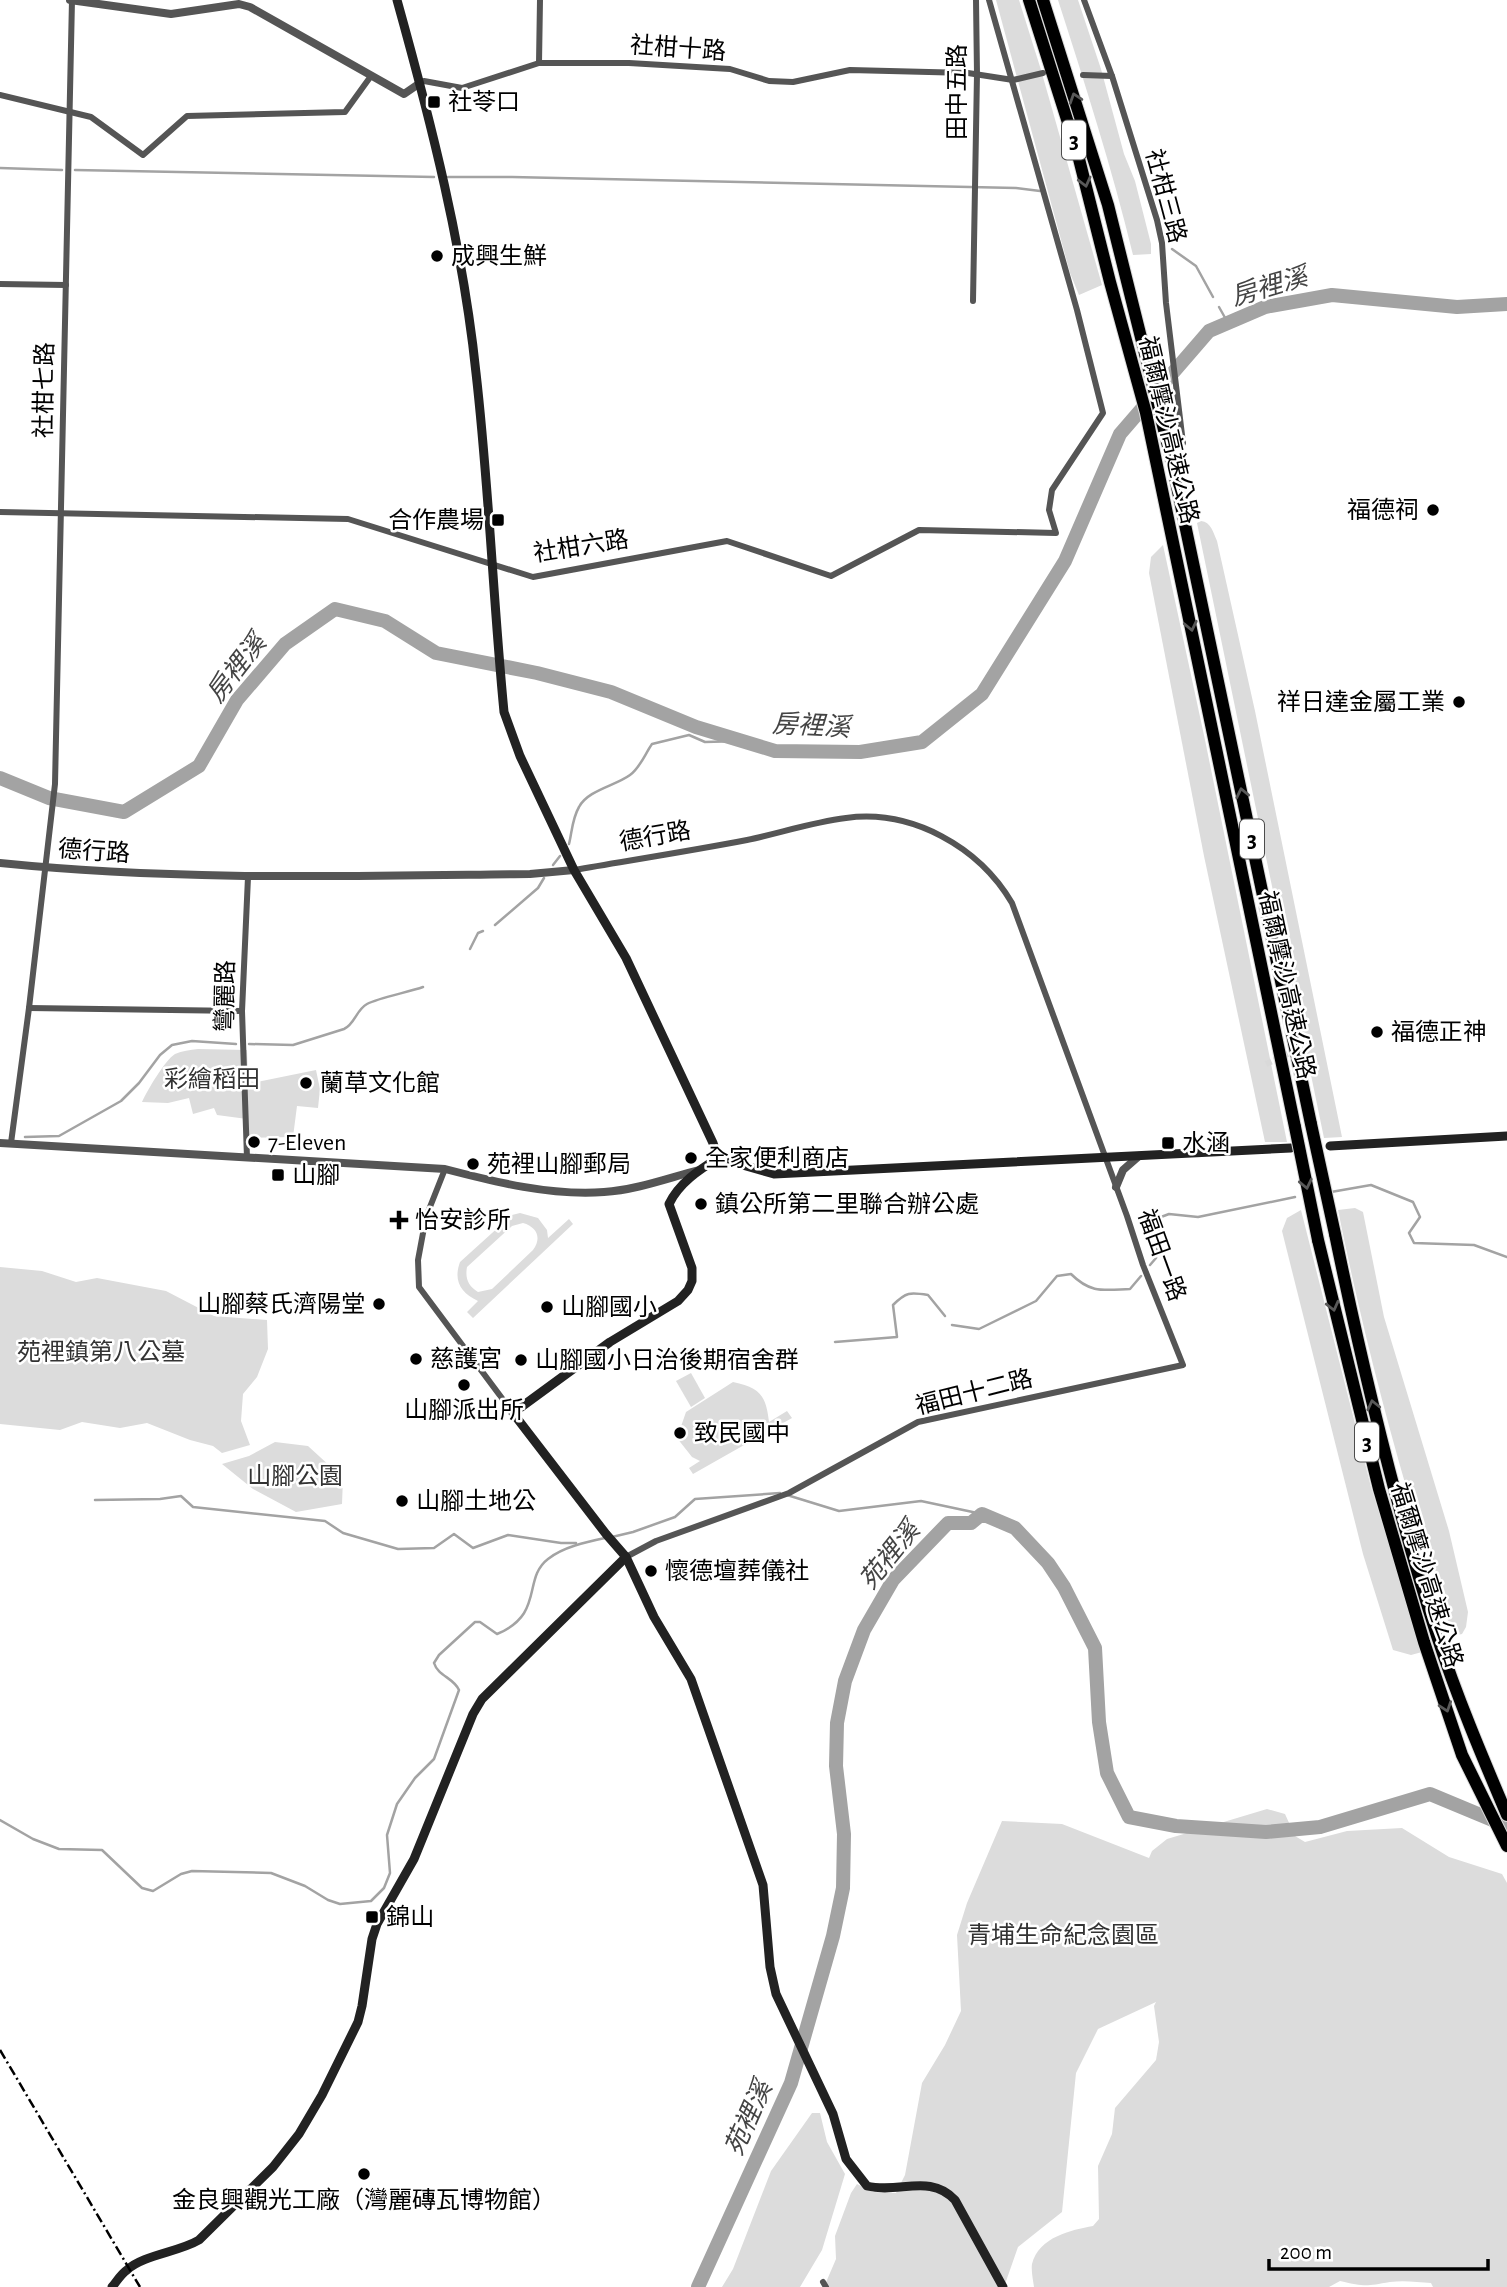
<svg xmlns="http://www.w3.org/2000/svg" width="1507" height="2287" viewBox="0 0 1507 2287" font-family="'Alegreya Sans','Noto Sans TC',sans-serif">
<rect width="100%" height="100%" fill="#fff"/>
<g fill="#dcdcdc" fill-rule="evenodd">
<polygon points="996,0 1019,0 1041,70 1102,285 1079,295 1070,273"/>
<path d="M1058,0h20l23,69 23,85 11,27 16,63v10l-18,1c-21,-87 -48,-171 -75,-255z"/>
<path d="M1201,521c10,1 12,11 16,20l38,170 87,426 -18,1 -127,-615z"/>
<polygon points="1163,545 1205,740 1287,1142 1265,1142 1204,856 1149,573 1151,557"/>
<path d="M198,1049l49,1 1,31 9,1 59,-12 4,19 -2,19 -21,-2 -4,31 -46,1v-19l-30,-4 -3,-7 -21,6 -4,-16 -21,5 -26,-1c5,-11 23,-42 33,-48 7,-3 15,-4 23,-5z"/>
<path d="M1355,1208l8,4 21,105 65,214 19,81 -2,15 -4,7 -9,2c-47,-139 -86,-282 -115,-426z"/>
<polygon points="1301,1210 1371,1487 1422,1652 1411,1655 1393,1650 1363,1554 1282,1231 1287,1218"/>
<path d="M520,1213l18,5 9,12 1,8 21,-19 4,5 -100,94 -6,-6 11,-11c-17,-8 -25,-20 -18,-39l52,-47zM523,1223c14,4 19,15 10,27l-41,39 -14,3c-10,-6 -13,-14 -11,-25l45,-41z"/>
<polygon points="0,1267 42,1271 76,1282 97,1278 166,1291 214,1316 267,1320 268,1349 257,1377 243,1394 241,1421 250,1445 222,1453 213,1446 190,1440 147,1423 120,1428 82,1422 60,1430 0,1424"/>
<polygon points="691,1373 705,1398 691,1407 676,1381"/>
<path d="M733,1382c27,6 33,13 36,40l18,-11 5,7 -99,56 -4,-6 11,-7 -8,-4 -15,-19 9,-26z"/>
<polygon points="275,1442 308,1446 343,1478 342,1504 296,1512 253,1489 222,1464 249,1456"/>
<path d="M1267,1809l18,5 10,22 10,6 42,-11 55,-3 47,29 53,17 5,9v404h-74l-2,-4c-13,-1 -28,-3 -41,-1 -24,4 -24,5 -50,-1l-11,6h-295c-1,-7 -3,-17 -2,-23 7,-27 39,-34 61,-38l6,-7 -1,-53 14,-32 3,-26 41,-48 3,-18 -5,-36 2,-4 -58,27 -22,44 -14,139 -44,35 -14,40h-180l12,-28 -1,-23 16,-43 6,-9 16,8 23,1 9,-18 17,-92 23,-38 16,-34 -4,-76 10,-32 35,-82 60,3 87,34 3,-7 15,-12z"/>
<polygon points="812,2113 820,2113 827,2142 845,2174 822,2250 800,2287 722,2287 733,2269 771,2171"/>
</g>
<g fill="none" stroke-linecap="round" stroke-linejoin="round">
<g stroke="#a3a3a3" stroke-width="2.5">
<polyline points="0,168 62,170"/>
<polyline points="75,170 434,177"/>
<polyline points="448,177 512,177 1016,188 1040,191"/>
<polyline points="1172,249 1196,266 1213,297"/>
<polyline points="1219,307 1228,323"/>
<path d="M569,844c3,-12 3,-25 10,-37 9,-17 36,-21 51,-32 10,-7 15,-21 22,-31l37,-9 16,7 36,-1"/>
<polyline points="553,865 560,856"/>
<polyline points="495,925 538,888 544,878"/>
<polyline points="470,949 478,933 483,931"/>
<path d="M249,1044l44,1 51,-16c11,-5 12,-19 23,-25 11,-6 42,-12 56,-17"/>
<polyline points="25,1137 59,1136 121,1101 139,1083 160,1055 172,1045 192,1041 236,1044"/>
<polyline points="1331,1192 1371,1185 1413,1202 1420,1217 1409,1233 1414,1243 1474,1245 1507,1257"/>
<polyline points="1150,1265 1156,1258 1161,1217 1169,1214 1198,1217 1295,1197"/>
<path d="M952,1325l27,4 57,-28 21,-25 14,-2c20,20 33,16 59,15l11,-13"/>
<path d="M835,1342l62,-5 -4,-32c13,-13 17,-13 35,-10l17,21"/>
<polyline points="787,1495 839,1511 921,1501 982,1514"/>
<polyline points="95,1500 160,1499 181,1496 193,1507 325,1521 343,1533 398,1549 434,1548 454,1534 473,1548 508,1535 561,1543 576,1543"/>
<polyline points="612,1537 633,1532 675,1517 695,1499 780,1493"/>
<path d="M0,1820l33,19 26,10 43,1 40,38 11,3 28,-17 11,-3 79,2 34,13 23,14 12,4 31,-3 13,-13 6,-15 -3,-38 10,-31 18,-26 19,-19 25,-69c-5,-12 -21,-14 -25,-27l5,-8 36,-33h5l17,12c48,-20 25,-55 51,-75 15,-12 38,-17 57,-21"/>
</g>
<g stroke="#a3a3a3" stroke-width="14">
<polyline points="0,778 49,798 124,812 199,766 237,700 285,644 335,609 385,621 436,653 537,673 611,692 696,727 775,751 860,752 922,742 982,694 1065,561 1120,434 1209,331 1265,307 1332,295 1457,307 1507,304"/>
<polyline points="698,2287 791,2083 833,1936 843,1888 844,1834 836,1766 837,1723 845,1681 864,1630 893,1580 948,1523 971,1523 982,1514 1015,1528 1048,1563 1064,1587 1095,1648 1099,1722 1107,1773 1129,1817 1176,1826 1266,1832 1320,1827 1430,1794 1507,1826"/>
</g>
<polyline stroke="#d9d9d9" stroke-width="6" stroke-dasharray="6 3" stroke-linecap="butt" points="1266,1064 1309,1044"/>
<defs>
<g id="motorway">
<polyline points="1029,0 1077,151 1110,282 1146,413 1295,1127"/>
<polyline points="1043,0 1108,205 1171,458 1311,1124"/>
<path d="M1335,1234c28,136 60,271 102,402 20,61 45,120 70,179"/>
<polyline points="1318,1240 1379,1489 1424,1642 1462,1755 1507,1846"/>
</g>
</defs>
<use href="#motorway" stroke="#dbdbdb" stroke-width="14"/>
<g stroke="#555" stroke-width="6">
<polyline points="539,63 540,0"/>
<polyline points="1083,75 1112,76 1084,0"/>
<polyline points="1112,76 1157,220 1162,243 1166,303 1183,443"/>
<polyline points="420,83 424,81 462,88 539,63 629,63 730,69 769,81 793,82 850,70 968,73 1013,80 1043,73"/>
<polyline points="0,95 91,117 143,155 187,116 345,112 371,76"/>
<polyline points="0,284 66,285"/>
<polyline points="973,301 977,74 976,0"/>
<polyline points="0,512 348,519 533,577 727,541 831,576 919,530 1056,533 1049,510 1052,490 1103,413 1077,310 989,0"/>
<path d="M574,870c58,-10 116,-19 173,-30 33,-7 66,-18 99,-22 66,-9 133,29 166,85l115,313 16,49 40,100 -265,57 -129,71 -133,48 -30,16"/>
<polyline points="29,1008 242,1011"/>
<polyline points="11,1143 29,1008 55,784 72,0"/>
<polyline points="247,1158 242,1011 248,877"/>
<polyline points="445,1169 426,1217 418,1260 419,1287 513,1413"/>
<polyline points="823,2282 826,2287"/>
</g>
<g stroke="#555" stroke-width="8">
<polyline points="70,0 171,14 239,4 250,7 404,94 420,83"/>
<path d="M0,863c176,18 353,13 530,11l44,-4"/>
<path d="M0,1143l445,26c50,13 106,27 159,23 32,-2 64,-14 95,-22"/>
<polyline points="1116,1187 1123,1170 1139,1156"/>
</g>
<g stroke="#222" stroke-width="9">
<path d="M397,0c34,122 66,247 79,373 13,113 17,226 28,339l16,44 54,114 52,88 87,185 5,15"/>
<polyline points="1330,1146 1507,1136"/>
<path d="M112,2287c5,-6 9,-13 15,-17 16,-15 52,-18 72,-30l74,-73 26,-33 23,-39 36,-73 4,-16 10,-67 5,-15 37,-65 59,-145 9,-15 144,-142"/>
<path d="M1003,2287l-48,-87c-25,-27 -56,-6 -88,-14l-21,-27 -13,-45 -57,-120 -6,-27 -7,-82 -72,-206 -37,-62 -28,-60 -20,-23 -93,-121 97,-71 68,-41 10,-11 4,-9v-13l-23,-64c10,-21 30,-34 49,-46l56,16 517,-26"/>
</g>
<use href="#motorway" stroke="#000" stroke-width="12"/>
<polyline stroke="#000" stroke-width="2.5" stroke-dasharray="10 3.5 2 3.5" stroke-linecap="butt" points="0,2050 140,2287"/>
<defs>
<g id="motorway-bridge">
<polyline points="1311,1124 1335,1234"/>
<polyline points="1295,1127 1318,1240"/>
</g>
</defs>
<use href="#motorway-bridge" stroke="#dbdbdb" stroke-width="14" stroke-linecap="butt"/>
<use href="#motorway-bridge" stroke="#000" stroke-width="12"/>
</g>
<defs><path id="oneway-chevron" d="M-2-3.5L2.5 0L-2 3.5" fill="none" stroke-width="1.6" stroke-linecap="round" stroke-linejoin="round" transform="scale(1.75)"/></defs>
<g stroke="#595959">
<use href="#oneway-chevron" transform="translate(1075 98) rotate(-108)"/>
<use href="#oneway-chevron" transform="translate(1085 182) rotate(76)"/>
<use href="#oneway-chevron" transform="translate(1191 626) rotate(78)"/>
<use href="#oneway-chevron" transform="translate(1242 793) rotate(-102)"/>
<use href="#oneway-chevron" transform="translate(1306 1184) rotate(78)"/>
<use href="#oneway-chevron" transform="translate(1333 1306) rotate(76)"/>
<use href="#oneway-chevron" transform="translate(1373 1405) rotate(-103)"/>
<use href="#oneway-chevron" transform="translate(1446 1707) rotate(71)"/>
</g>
<g fill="#000" stroke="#fff" stroke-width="2.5">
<rect x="427" y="95" width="14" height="14" rx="3.5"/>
<circle cx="437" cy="256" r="7"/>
<circle cx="1433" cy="510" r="7"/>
<rect x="491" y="513" width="14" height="14" rx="3.5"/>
<circle cx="1459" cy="702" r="7"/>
<circle cx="1377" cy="1032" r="7"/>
<circle cx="306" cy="1083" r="7"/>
<circle cx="254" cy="1142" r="7"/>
<rect x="1161" y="1136" width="14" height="14" rx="3.5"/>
<circle cx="691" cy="1158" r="7"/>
<circle cx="473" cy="1164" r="7"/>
<rect x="271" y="1168" width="14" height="14" rx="3.5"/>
<circle cx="701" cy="1204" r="7"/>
<path d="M395.5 1209.5h7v7h7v7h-7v7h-7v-7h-7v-7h7z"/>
<circle cx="379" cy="1304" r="7"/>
<circle cx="547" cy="1307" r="7"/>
<circle cx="416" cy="1359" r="7"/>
<circle cx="521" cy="1360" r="7"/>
<circle cx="464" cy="1385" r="7"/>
<circle cx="680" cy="1433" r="7"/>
<circle cx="402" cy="1501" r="7"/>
<circle cx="651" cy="1571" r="7"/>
<rect x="365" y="1910" width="14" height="14" rx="3.5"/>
<circle cx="364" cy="2174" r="7"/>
</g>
<g text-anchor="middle" stroke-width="5" stroke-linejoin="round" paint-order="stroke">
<g fill="#fff" stroke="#4c4c4c" stroke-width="2">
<rect x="1062" y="120.5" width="24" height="39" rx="5"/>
<rect x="1240" y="819.5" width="24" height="39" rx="5"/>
<rect x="1355" y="1422.5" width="24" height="39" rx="5"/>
</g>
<g font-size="23" font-weight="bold" fill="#000">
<text x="1074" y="148">3</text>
<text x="1252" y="847">3</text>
<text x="1367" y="1450">3</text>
</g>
<g font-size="24" fill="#000" stroke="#fff">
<text transform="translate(678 48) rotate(4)" y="8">社柑十路</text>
<text transform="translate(957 92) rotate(-90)" y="8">田中五路</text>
<text transform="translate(1166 196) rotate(75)" y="8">社柑三路</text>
<text transform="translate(44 390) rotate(-89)" y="8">社柑七路</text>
<text transform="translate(1169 430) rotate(77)" y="8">福爾摩沙高速公路</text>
<text transform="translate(581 546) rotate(-9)" y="8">社柑六路</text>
<text transform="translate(655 836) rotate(-10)" y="8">德行路</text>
<text transform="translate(94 851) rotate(4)" y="8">德行路</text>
<text transform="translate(1287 985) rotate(78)" y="8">福爾摩沙高速公路</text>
<text transform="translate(225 996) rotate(-89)" y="8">彎麗路</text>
<text transform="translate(1162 1255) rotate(70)" y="8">福田一路</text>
<text transform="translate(974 1392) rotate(-14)" y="8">福田十二路</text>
<text transform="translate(1427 1575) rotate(73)" y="8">福爾摩沙高速公路</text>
</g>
<g font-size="24" fill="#000" stroke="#fff" text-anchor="start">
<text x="448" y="110">社苓口</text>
<text x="451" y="264">成興生鮮</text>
<text x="1419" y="518" text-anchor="end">福德祠</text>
<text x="484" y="528" text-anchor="end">合作農場</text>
<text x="1445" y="710" text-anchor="end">祥日達金屬工業</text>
<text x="1391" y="1040">福德正神</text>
<text x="320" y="1091">蘭草文化館</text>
<text x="268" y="1150">7-Eleven</text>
<text x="1182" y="1151">水涵</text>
<text x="705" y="1166">全家便利商店</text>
<text x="487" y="1172">苑裡山腳郵局</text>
<text x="292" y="1183">山腳</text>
<text x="715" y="1212">鎮公所第二里聯合辦公處</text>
<text x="415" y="1228">怡安診所</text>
<text x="365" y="1312" text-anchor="end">山腳蔡氏濟陽堂</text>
<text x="561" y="1315">山腳國小</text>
<text x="430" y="1367">慈護宮</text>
<text x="535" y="1368">山腳國小日治後期宿舍群</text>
<text x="464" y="1418" text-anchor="middle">山腳派出所</text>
<text x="694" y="1441">致民國中</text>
<text x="416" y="1509">山腳土地公</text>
<text x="665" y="1579">懷德壇葬儀社</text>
<text x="386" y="1925">錦山</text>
<text x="364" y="2208" text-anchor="middle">金良興觀光工廠（灣麗磚瓦博物館）</text>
</g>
<g font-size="24" fill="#333" stroke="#fff">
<text x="212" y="1087">彩繪稻田</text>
<text x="101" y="1360">苑裡鎮第八公墓</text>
<text x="295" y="1484">山腳公園</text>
<text x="1063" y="1943">青埔生命紀念園區</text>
</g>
<g font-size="26" font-style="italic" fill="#444" stroke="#fff">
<text transform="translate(1269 286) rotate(-16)" y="9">房裡溪</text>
<text transform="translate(236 668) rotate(-52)" y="9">房裡溪</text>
<text transform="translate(811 725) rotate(3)" y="9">房裡溪</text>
<text transform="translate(889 1555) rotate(-51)" y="9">苑裡溪</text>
<text transform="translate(748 2118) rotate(-66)" y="9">苑裡溪</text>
</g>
</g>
<path d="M1269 2259v10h219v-10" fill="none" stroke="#000000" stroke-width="3.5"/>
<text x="1280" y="2259" font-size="21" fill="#000000" stroke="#ffffff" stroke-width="5" paint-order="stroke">200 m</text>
</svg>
